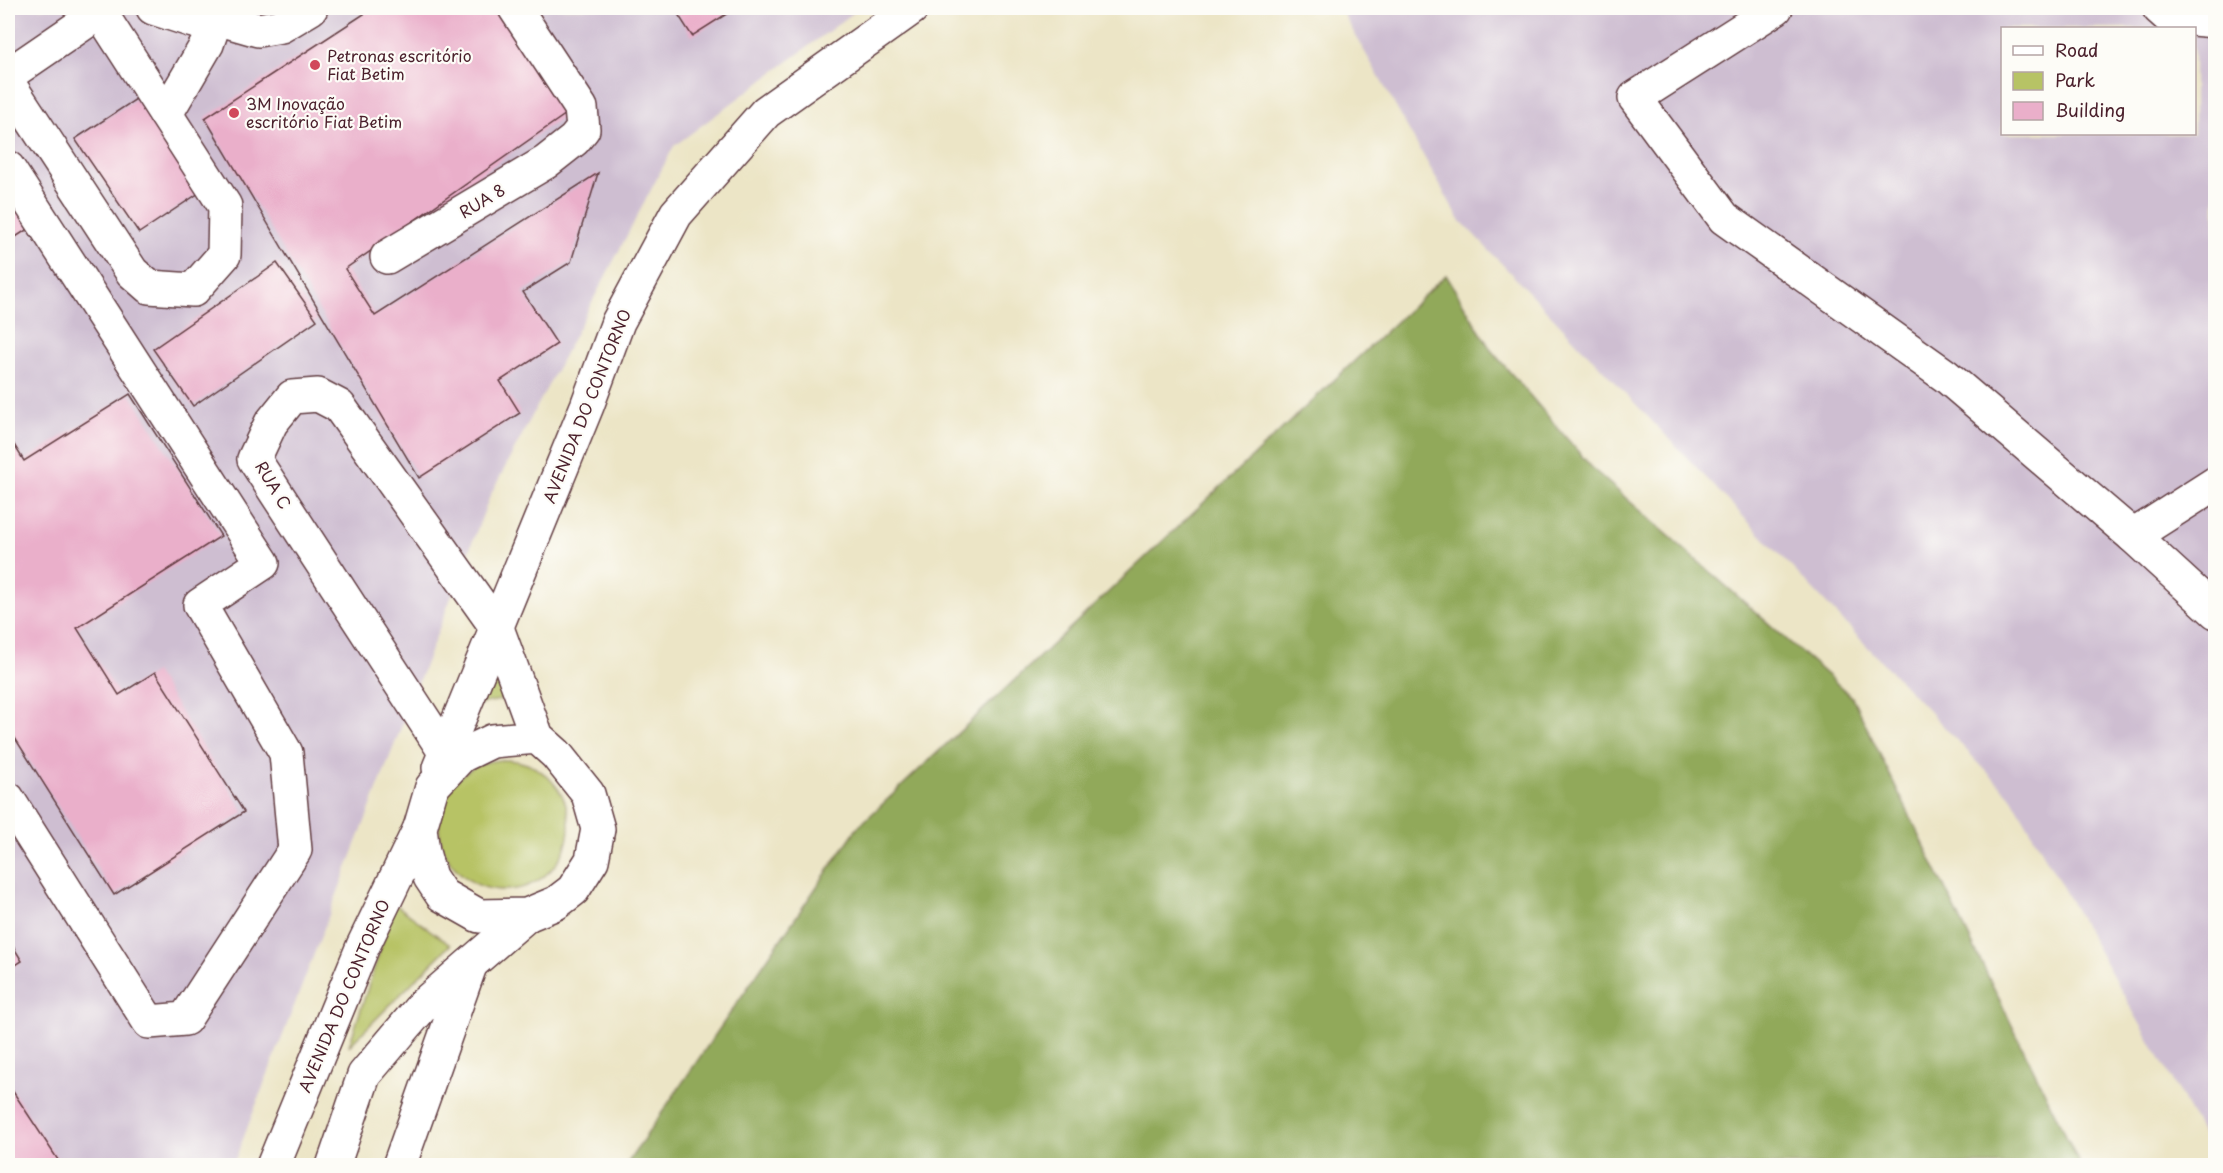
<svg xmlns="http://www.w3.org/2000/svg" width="2223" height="1173" viewBox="0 0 2223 1173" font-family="'Playpen Sans',sans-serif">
<rect width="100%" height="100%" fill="#fdfcf7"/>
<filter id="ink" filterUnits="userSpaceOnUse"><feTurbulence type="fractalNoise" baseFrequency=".0167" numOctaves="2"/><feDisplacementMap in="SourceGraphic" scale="12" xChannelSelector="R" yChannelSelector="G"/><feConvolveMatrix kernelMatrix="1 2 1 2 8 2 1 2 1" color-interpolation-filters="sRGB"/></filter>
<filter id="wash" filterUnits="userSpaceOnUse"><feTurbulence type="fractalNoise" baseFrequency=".008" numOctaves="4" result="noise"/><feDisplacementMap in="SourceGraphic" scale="24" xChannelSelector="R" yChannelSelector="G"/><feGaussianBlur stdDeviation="1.35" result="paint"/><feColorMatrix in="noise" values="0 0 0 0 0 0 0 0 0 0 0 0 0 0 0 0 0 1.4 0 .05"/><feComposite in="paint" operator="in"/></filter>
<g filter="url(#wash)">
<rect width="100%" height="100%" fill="#ece5c6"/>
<g fill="#cebed1" fill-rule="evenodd">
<polygon points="8,8 860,8 674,146 490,496 233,1165 8,1165"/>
<path d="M1340,8h875v1148l-203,-358 -553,-579zM2002,28h192v106h-192z"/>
</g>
<g fill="#b7c365" stroke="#807148" stroke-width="1.5">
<polygon points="496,664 510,698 476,705"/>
<circle cx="504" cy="825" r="65"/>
<polygon points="395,904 450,945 349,1046"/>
</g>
<polygon fill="#91a95a" stroke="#6e6442" stroke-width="1.5" points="1446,275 1491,350 1593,469 1852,697 2080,1165 626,1165 857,828"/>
<g id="blocks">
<g fill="#eaafca">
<polygon points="373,8 504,8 566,114 345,269 375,316 598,173 571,262 523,292 557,344 500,381 520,413 419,478 205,118"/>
<polygon points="674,8 736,8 692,36"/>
<polygon points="136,99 199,193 139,233 75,139"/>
<polygon points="8,189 31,227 8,242"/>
<polygon points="277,263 317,320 193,406 153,349"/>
<polygon points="130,394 221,536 77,628 119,695 155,672 244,812 114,895 8,727 8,435 24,461"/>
<polygon points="8,938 22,961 8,970"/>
<polygon points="8,1084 62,1166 14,1166 8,1155"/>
</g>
</g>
</g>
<g filter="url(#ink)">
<use href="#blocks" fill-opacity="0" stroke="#623d42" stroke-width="1.5"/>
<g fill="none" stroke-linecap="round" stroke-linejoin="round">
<defs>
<g id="minor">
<polyline points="153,8 193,21 216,18 207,44 166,114"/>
<polyline points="1776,8 1635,98 1724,218 1946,376 2133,536 2216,612"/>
<polyline points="2159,8 2169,17 2216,21"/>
<polyline points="216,18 258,30 281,26 311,8"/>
<polyline points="8,75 106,8"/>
<polyline points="8,83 132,272 149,287 193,290 224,255 225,206 100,12"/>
<polyline points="8,168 263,563 200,605 286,753 295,850 185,1019 149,1022 8,799"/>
<polyline points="387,257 546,162 574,140 583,129 581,108 515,8"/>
<polyline points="2133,536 2216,483"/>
<polyline points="445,752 254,459 271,423 292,397 318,395 339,406 497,628 537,737 556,754 588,794 598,829 592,860 573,890 556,903 527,915 479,916 442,895 430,877 423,852 420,828 432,787 461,756 492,741 537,737"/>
<polyline points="439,768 587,406 618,322 676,214 766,112 912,8"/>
<polyline points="273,1166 363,946 420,828"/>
<polyline points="333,1166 364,1075 424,1004 527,915"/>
<polyline points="399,1166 470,966"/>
</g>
</defs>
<use href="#minor" stroke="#623d42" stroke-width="36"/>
<use href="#minor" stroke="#fff" stroke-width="33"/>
</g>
</g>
<g fill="#d1495b" stroke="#fdfcf7" stroke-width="2">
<circle cx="315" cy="65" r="6"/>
<circle cx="234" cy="113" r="6"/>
</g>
<g text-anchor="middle" stroke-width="4.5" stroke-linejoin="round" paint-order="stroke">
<g font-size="16" fill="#4a1f2b" stroke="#fdfcf7" text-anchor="start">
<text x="327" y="62">Petronas escritório<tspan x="327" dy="18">Fiat Betim</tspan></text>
<text x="246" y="110">3M Inovação<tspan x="246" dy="18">escritório Fiat Betim</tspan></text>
</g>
<g font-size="16" fill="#4a1f2b" stroke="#fdfcf7">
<text transform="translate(482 201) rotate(-31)" y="6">RUA 8</text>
<text transform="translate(587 406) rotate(-68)" y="6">AVENIDA DO CONTORNO</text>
<text transform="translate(273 485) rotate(59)" y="6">RUA C</text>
<text transform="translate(344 996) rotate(-67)" y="6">AVENIDA DO CONTORNO</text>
</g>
</g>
<rect width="2223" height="1173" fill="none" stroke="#fdfcf7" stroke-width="30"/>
<rect x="2001" y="27" width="195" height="108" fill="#fdfcf7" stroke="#b5a4a5" stroke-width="1.5"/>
<rect x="2013" y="46" width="30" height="9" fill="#ffffff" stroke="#b5a4a5" stroke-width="1.5"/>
<text x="2055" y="57" font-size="18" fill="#4a1f2b">Road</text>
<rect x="2013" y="72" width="30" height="18" fill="#b7c365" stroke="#b5a4a5" stroke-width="1.5"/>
<text x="2055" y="87" font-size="18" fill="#4a1f2b">Park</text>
<rect x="2013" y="102" width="30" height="18" fill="#eaafca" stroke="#b5a4a5" stroke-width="1.5"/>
<text x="2055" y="117" font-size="18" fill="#4a1f2b">Building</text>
</svg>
